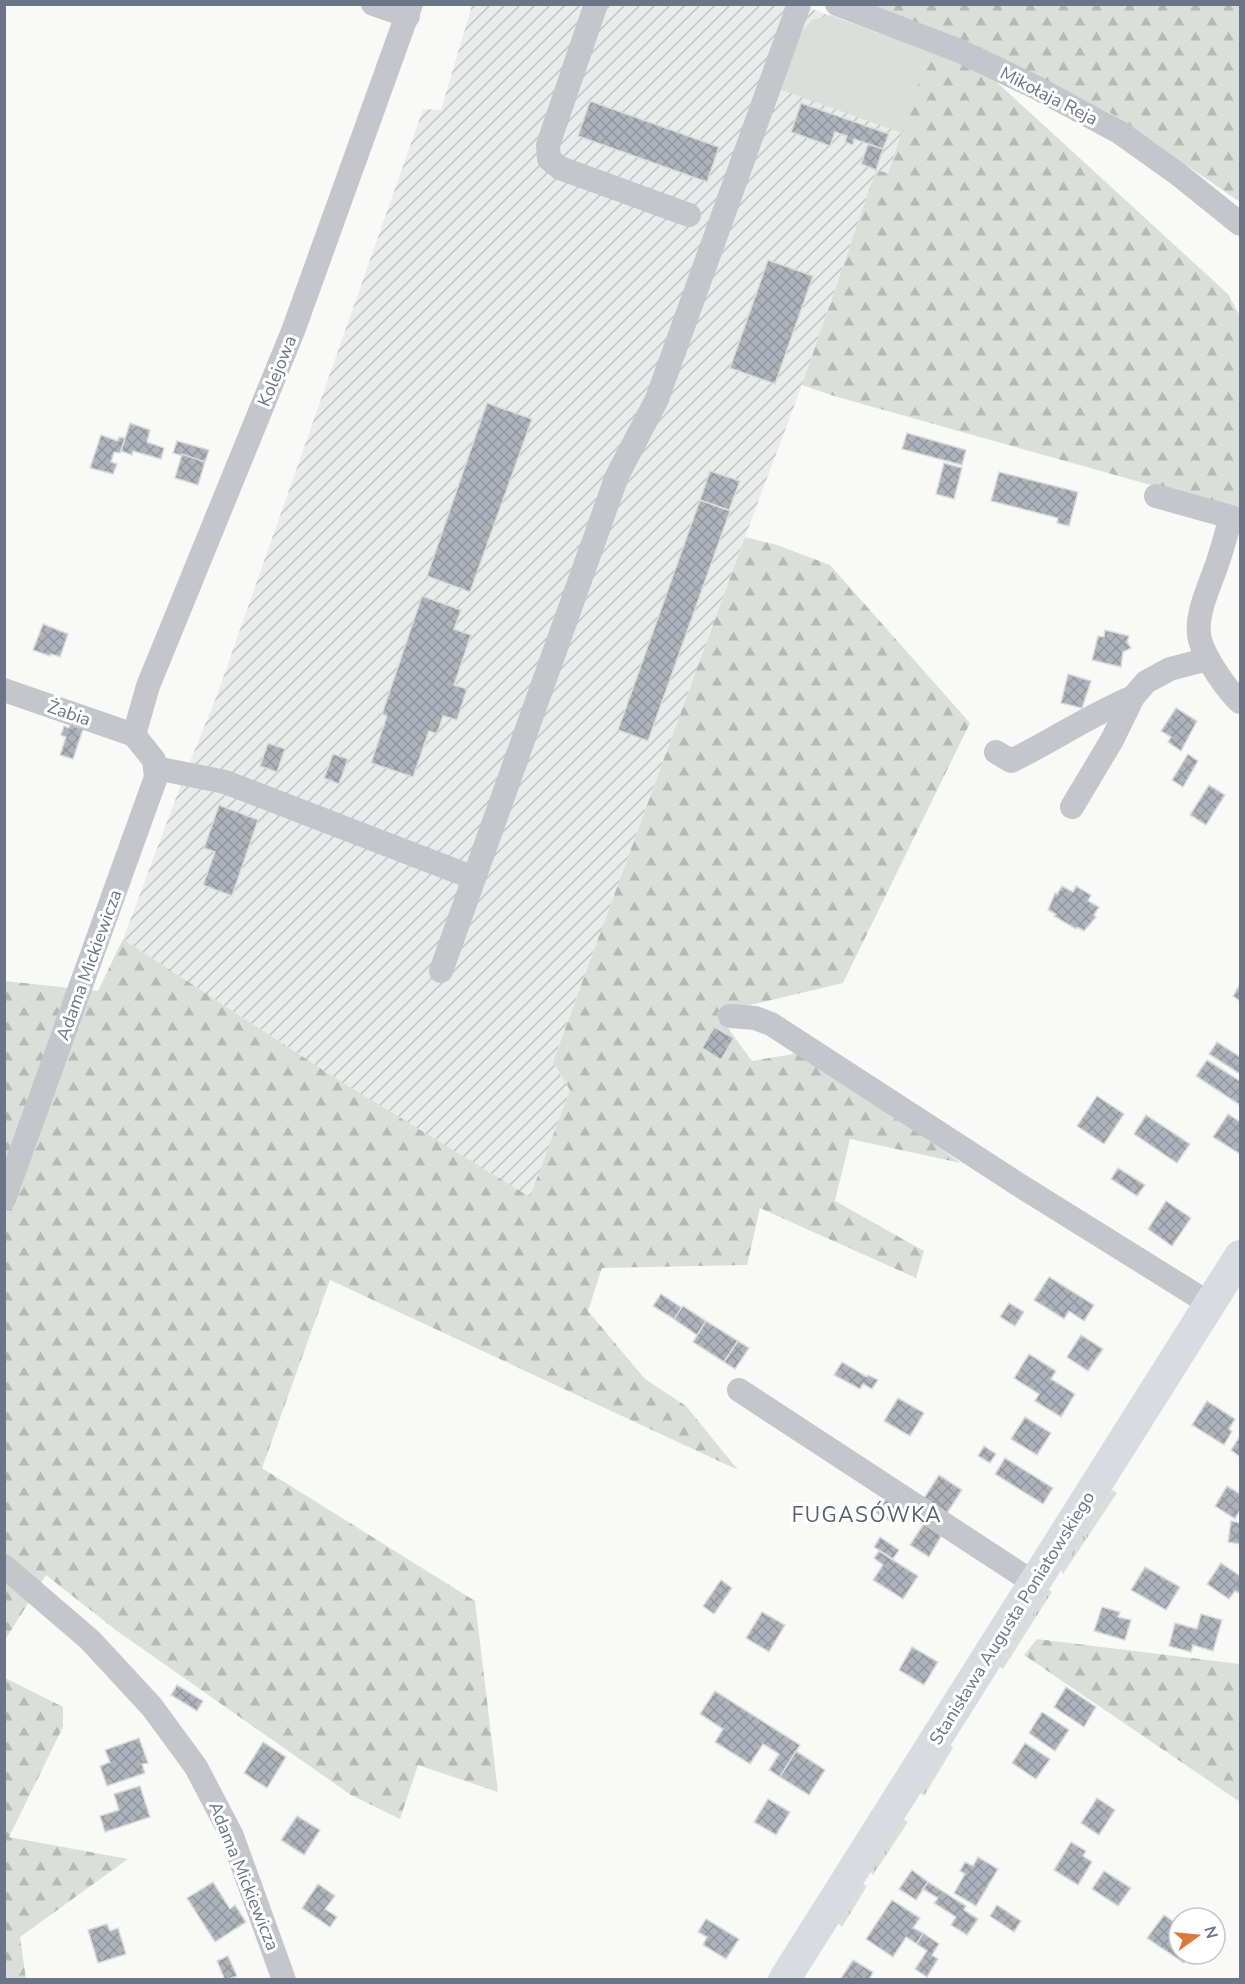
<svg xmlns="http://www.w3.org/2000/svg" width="1245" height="1984" viewBox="0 0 1245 1984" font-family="'Nunito Sans',sans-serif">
<defs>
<pattern id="industrial-furrows" width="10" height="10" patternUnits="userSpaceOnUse" patternTransform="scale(1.5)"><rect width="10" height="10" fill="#eaebeb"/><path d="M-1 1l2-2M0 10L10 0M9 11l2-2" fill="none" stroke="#c2c3c4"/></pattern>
<pattern id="grass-tufts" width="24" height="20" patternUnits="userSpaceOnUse" patternTransform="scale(1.5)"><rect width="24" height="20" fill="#dae0d9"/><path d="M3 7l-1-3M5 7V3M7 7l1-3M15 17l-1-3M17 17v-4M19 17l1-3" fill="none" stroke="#b5bab6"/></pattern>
<pattern id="forest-firs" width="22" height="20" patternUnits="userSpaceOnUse" patternTransform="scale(1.5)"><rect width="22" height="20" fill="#dae0d9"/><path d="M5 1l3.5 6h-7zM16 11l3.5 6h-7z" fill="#b5bab6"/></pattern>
<pattern id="building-cross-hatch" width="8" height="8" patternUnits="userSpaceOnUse" patternTransform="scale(1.5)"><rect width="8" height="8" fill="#aeb3bb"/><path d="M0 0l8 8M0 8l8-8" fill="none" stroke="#92969e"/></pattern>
</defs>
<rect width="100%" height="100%" fill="#f9faf8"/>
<polygon fill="url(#industrial-furrows)" points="472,5 801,5 929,52 888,173 876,170 802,385 745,537 553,1062 570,1090 530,1198 332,1076 123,939 185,774 217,695 423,109 441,110"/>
<g fill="url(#grass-tufts)">
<polygon points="1112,1490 1117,1493 1063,1574 1060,1568"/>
<polygon points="1048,1589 1052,1592 1003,1669 998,1666"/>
<polygon points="950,1745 953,1748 924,1796 921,1792"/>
<polygon points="903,1819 908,1822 873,1875 870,1871"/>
<polygon points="863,1884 867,1886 842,1927 838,1923"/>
</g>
<g fill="url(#forest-firs)">
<polygon points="872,5 1240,5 1240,202 1112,114 979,49"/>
<polygon points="929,52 989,75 1228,294 1240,316 1240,521 1236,509 834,396 802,385 876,170 888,173"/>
<polygon points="745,537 777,545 830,565 970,723 843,983 717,1013 752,1061 804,1052 961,1163 850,1139 835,1201 924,1251 916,1278 760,1208 747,1265 602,1268 588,1311 645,1379 686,1406 738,1470 330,1280 262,1468 475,1601 498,1792 418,1765 400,1819 351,1795 117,1631 46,1575 5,1640 5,981 98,991 123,939 332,1076 530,1197 570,1090 553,1062"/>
<polygon points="1037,1639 1240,1664 1240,1802 1024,1655"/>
<polygon points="5,1678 63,1707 63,1727 9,1837 128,1859 20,1937 26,1979 5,1979"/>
</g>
<polygon fill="#dae0d9" points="830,15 929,52 902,133 779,89 800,33 812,20"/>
<g fill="url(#building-cross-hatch)" stroke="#dbdbda" stroke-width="1.5">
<polygon points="590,101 719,147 707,182 578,136"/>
<polygon points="801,103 889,134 883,149 854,139 853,145 845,142 847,136 835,132 830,146 791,132"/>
<polygon points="868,144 883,149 876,170 861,164"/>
<polygon points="768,260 813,276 775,384 730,368"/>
<polygon points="487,403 532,419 470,592 427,576"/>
<polygon points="130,423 150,430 147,442 164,448 161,459 133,451 132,455 121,451"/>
<polygon points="907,433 966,450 962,465 902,449"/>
<polygon points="101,435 118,441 119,437 125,438 120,453 114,452 111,462 117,464 113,474 90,468"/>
<polygon points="177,441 209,450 205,462 173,453"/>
<polygon points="182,454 205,462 198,485 175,478"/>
<polygon points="944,463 962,468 954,499 936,494"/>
<polygon points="710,471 740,481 729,510 700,500"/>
<polygon points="999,472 1078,492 1069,526 1057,523 1058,518 991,501"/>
<polygon points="700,500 730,511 648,741 618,730"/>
<polygon points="422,596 461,610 454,629 471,635 454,685 467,689 457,720 443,716 437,734 429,731 413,777 371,763 387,716 382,714"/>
<polygon points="43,624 68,634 60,657 51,654 50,656 33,650"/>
<polygon points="1105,630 1129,636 1127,642 1131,648 1123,652 1121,667 1092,660 1098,636 1104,637"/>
<polygon points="1068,674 1091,681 1082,708 1061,703"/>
<polygon points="1176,708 1197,721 1181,751 1168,742 1171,737 1161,731"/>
<polygon points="72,719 85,723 73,759 60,755 66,737 61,735 64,726 69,728"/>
<polygon points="268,743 285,749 277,772 260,766"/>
<polygon points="333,754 348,759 339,784 324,778"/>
<polygon points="1188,754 1198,761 1183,787 1172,780"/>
<polygon points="1209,785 1225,795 1206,825 1190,815"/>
<polygon points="219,805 258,820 232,896 203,885 215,852 204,848"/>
<polygon points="1062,886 1073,892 1076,886 1091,895 1088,901 1099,907 1094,915 1096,917 1084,931 1077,927 1076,929 1054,916 1056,914 1048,910 1055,893 1057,894"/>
<polygon points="1240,984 1240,1001 1233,996"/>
<polygon points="714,1027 734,1038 721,1060 702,1048"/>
<polygon points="1217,1042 1240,1057 1240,1074 1209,1054"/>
<polygon points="1207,1060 1240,1081 1240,1105 1196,1076"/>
<polygon points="1097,1096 1124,1114 1104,1144 1077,1126"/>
<polygon points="1228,1114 1240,1122 1240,1154 1213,1137"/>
<polygon points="1146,1115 1190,1144 1177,1163 1134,1134"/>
<polygon points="1118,1168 1145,1185 1137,1196 1111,1179"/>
<polygon points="1166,1201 1191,1218 1172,1246 1148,1229"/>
<polygon points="1049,1277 1094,1305 1084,1321 1069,1311 1064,1319 1034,1300"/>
<polygon points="661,1294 682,1308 674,1319 653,1306"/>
<polygon points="1009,1303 1024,1312 1015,1326 1000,1317"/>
<polygon points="683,1306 706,1321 697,1335 674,1319"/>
<polygon points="706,1321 738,1341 724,1362 693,1342"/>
<polygon points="1081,1335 1103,1349 1088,1371 1067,1357"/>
<polygon points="738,1341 749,1348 735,1369 724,1362"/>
<polygon points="1029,1354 1056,1371 1051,1379 1075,1394 1061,1417 1035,1401 1039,1394 1014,1378"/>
<polygon points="842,1362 867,1377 868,1375 878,1380 872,1389 863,1384 860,1389 834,1375"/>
<polygon points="898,1398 924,1413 910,1436 884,1421"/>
<polygon points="1207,1401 1235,1419 1229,1429 1232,1431 1224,1445 1192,1425"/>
<polygon points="1025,1417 1051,1433 1037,1455 1011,1439"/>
<polygon points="1240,1436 1240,1457 1231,1450"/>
<polygon points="984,1446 996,1454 990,1463 978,1456"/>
<polygon points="1005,1458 1053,1488 1043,1504 995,1474"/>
<polygon points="939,1475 962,1490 947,1513 924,1498"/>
<polygon points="1227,1486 1240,1494 1240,1510 1235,1519 1215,1506"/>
<polygon points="886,1499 905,1511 901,1518 892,1512 888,1520 876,1513"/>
<polygon points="1231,1521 1240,1523 1240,1544 1228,1542"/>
<polygon points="925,1522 943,1533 929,1557 910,1545"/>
<polygon points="880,1537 899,1550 893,1559 874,1547"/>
<polygon points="879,1551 918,1576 903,1599 873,1580 883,1565 874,1558"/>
<polygon points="1221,1563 1240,1576 1240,1590 1239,1593 1235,1591 1229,1599 1207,1584"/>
<polygon points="1145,1567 1180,1587 1166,1610 1131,1590"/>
<polygon points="721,1580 732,1588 714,1614 703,1606"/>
<polygon points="1102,1607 1120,1612 1118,1617 1131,1620 1125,1640 1094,1631"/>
<polygon points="762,1612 785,1625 769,1652 746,1638"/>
<polygon points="1201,1614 1222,1620 1213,1651 1193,1645 1191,1652 1169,1646 1175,1623 1197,1629"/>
<polygon points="912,1647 938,1662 924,1685 899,1670"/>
<polygon points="177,1685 203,1701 197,1711 171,1695"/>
<polygon points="1066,1687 1096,1707 1084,1727 1054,1707"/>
<polygon points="715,1691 800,1745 780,1777 769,1770 779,1754 763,1744 750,1764 715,1742 723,1729 700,1714"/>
<polygon points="1042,1712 1069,1730 1055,1751 1029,1733"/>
<polygon points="139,1738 148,1763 142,1764 145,1773 107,1786 100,1766 110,1762 105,1750"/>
<polygon points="263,1742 286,1757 267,1788 244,1773"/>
<polygon points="1025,1743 1050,1759 1036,1779 1012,1763"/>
<polygon points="796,1751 825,1770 809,1795 780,1777"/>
<polygon points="140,1786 150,1817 105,1832 100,1816 119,1810 114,1794"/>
<polygon points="1097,1798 1115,1810 1099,1835 1081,1823"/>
<polygon points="768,1799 790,1812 776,1835 754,1822"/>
<polygon points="297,1816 320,1830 304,1855 281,1840"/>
<polygon points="1071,1842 1086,1851 1083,1856 1092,1862 1078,1885 1054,1870"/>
<polygon points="978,1857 998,1869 976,1906 954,1893 965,1874 960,1871 965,1862 973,1866"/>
<polygon points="912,1870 928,1882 916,1900 899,1889"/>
<polygon points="1104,1871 1131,1888 1118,1906 1092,1889"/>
<polygon points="213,1882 230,1909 235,1905 246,1922 215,1942 187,1898"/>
<polygon points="928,1882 966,1906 964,1910 978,1919 967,1935 951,1925 956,1917 934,1903 938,1898 923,1889"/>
<polygon points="318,1884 335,1896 325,1909 337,1917 330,1927 302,1908"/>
<polygon points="892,1900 920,1918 913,1928 923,1933 917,1944 906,1937 893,1957 866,1939"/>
<polygon points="997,1905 1021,1921 1014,1932 990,1916"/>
<polygon points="1164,1915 1177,1924 1179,1920 1179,1954 1190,1954 1184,1963 1147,1938"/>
<polygon points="706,1919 739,1939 726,1959 703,1945 707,1937 698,1932"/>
<polygon points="107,1924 110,1931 118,1928 126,1954 98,1963 88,1930"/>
<polygon points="923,1933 939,1944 932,1955 938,1959 927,1977 915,1969 927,1951 917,1944"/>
<polygon points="228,1956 237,1976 225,1980 217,1961"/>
<polygon points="853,1960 873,1972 869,1980 840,1980"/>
</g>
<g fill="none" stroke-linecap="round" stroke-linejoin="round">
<g stroke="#c4c6cb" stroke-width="24">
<polyline points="373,4 408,16"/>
<polyline points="596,4 548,145 549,159 560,168 689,215"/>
<polyline points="837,4 962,52 1035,87 1119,132 1178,174 1240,224"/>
<path d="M1156,496l75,21c-5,17 -9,34 -15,50 -7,21 -22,50 -16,73 5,18 26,49 40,62"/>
<polyline points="4,690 134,735"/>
<polyline points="134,735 148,686 293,331 411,4"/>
<path d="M996,752l15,9c41,-20 79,-46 122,-64"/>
<polyline points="156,768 225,782 474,878"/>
<polyline points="1072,807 1112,740 1133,697 1146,682 1170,669 1208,659"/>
<polyline points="441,971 617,476 657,399 799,4"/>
<polyline points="730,1016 755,1018 771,1024 1016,1183 1210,1304"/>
<polyline points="4,1199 156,777 154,760 134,735"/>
<polyline points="739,1390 1034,1583"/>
<polyline points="4,1566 90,1640 152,1707 196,1767 232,1836 284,1980"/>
</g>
<polyline stroke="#d8dbdf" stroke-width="32" points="784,1980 1240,1256"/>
</g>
<g text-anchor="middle" stroke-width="6" stroke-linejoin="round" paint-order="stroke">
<g font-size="18" fill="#6a7587" stroke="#fff">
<text transform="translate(1049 96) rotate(27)" y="6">Mikołaja Reja</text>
<text transform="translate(277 371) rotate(-68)" y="6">Kolejowa</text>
<text transform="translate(69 713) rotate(19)" y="6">Żabia</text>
<text transform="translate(89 965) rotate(-70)" y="6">Adama Mickiewicza</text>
<text transform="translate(1012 1618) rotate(-58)" y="6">Stanisława Augusta Poniatowskiego</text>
<text transform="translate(244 1876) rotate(68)" y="6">Adama Mickiewicza</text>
</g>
<g font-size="21" letter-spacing="1.5" fill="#58606c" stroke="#fff">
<text x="867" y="1522">FUGASÓWKA</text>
</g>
</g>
<rect width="1245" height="1984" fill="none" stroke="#6a7587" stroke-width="12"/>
<g transform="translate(1197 1936) rotate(75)"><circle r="28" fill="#ffffff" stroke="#c3c8cf" stroke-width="1.5"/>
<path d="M0-4.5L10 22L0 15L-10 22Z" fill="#da7937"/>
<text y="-9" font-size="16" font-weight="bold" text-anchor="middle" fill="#6a7587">N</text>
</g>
</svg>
